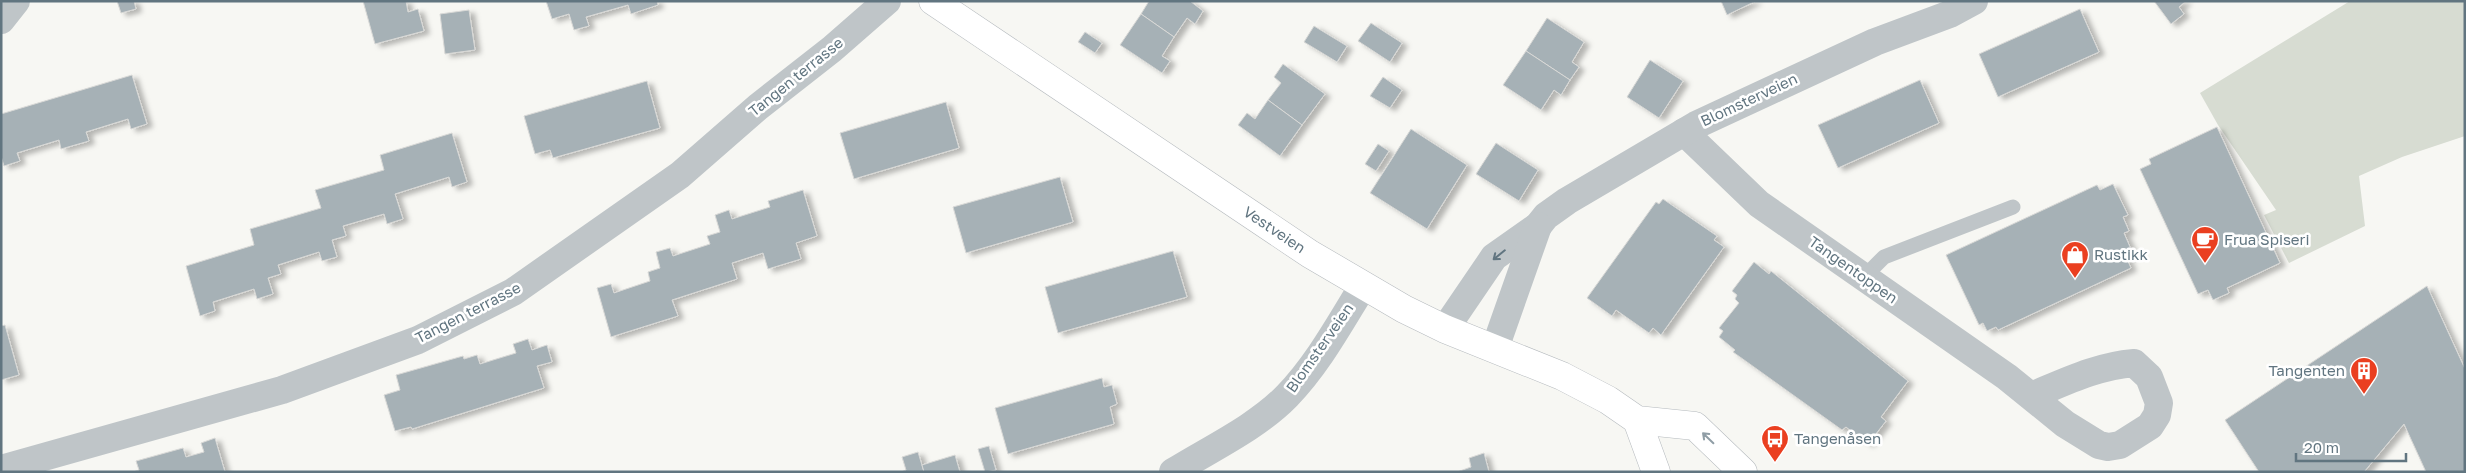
<svg xmlns="http://www.w3.org/2000/svg" width="2466" height="473" viewBox="0 0 2466 473" font-family="'Golos Text',sans-serif">
<defs>
<filter id="shadow"><feDropShadow dx="5.5" dy="3" stdDeviation="2.5" flood-color="#0004"/></filter>
</defs>
<rect width="100%" height="100%" fill="#f7f7f3"/>
<polygon fill="#d7dcd2" points="2350,1 2465,1 2465,136 2402,157 2359,176 2365,226 2289,263 2264,215 2276,210 2218,125 2200,93"/>
<g fill="#a6b1b6" stroke="#d8d8d6" filter="url(#shadow)">
<polygon points="117,1 134,1 136,9 121,13"/>
<polygon points="363,1 406,1 408,12 418,9 424,31 375,44"/>
<polygon points="546,1 657,1 658,5 631,14 628,5 586,17 589,26 574,30 569,14 552,19"/>
<polygon points="1149,1 1190,1 1203,11 1195,24 1187,18 1174,37 1141,14"/>
<polygon points="1721,1 1756,1 1727,15"/>
<polygon points="2154,1 2186,1 2179,7 2184,14 2171,24"/>
<polygon points="2080,9 2099,52 1998,97 1979,54"/>
<polygon points="469,10 475,50 445,54 440,14"/>
<polygon points="1141,14 1174,37 1162,56 1170,61 1162,73 1120,45"/>
<polygon points="1547,18 1584,42 1572,62 1579,67 1570,80 1526,51"/>
<polygon points="1371,23 1402,43 1390,62 1358,41"/>
<polygon points="1314,26 1347,46 1337,62 1304,42"/>
<polygon points="1085,32 1102,43 1095,53 1078,42"/>
<polygon points="1526,51 1570,80 1561,95 1554,90 1541,110 1503,85"/>
<polygon points="1650,60 1683,81 1659,118 1627,97"/>
<polygon points="1283,64 1325,94 1302,125 1268,100 1281,83 1274,77"/>
<polygon points="132,75 147,124 131,129 128,119 86,132 89,141 61,149 59,140 17,153 20,161 4,166 1,156 1,114"/>
<polygon points="1383,77 1402,90 1390,108 1370,96"/>
<polygon points="1920,80 1939,123 1838,168 1818,125"/>
<polygon points="647,81 660,128 553,158 550,150 535,154 524,116"/>
<polygon points="1268,100 1302,125 1280,156 1238,125 1247,113 1255,119"/>
<polygon points="946,102 959,148 854,179 840,133"/>
<polygon points="2217,127 2280,263 2227,288 2229,293 2213,300 2208,290 2198,294 2140,169 2151,164 2149,159"/>
<polygon points="1411,129 1467,165 1427,229 1370,193"/>
<polygon points="452,133 467,182 452,187 449,177 395,194 403,219 387,224 384,214 343,226 346,236 332,240 337,257 322,261 319,252 278,265 281,274 268,278 273,294 257,299 254,289 213,302 215,311 200,316 186,266 254,245 250,229 321,208 315,190 384,170 380,155"/>
<polygon points="1496,143 1538,170 1519,201 1476,174"/>
<polygon points="1378,144 1389,151 1376,171 1365,164"/>
<polygon points="1060,177 1073,222 966,253 953,207"/>
<polygon points="2113,184 2128,215 2123,217 2129,231 2124,233 2133,254 2126,257 2131,268 1998,330 1996,327 1987,331 1983,323 1979,325 1946,255 2097,185 2100,190"/>
<polygon points="803,190 817,236 796,243 801,259 768,269 763,253 732,263 737,279 672,300 678,316 611,337 597,288 611,284 614,293 650,281 648,272 660,268 656,252 670,248 673,256 710,244 707,236 720,232 715,215 729,210 732,219 770,207 768,201"/>
<polygon points="1663,199 1717,236 1714,240 1724,247 1661,335 1653,328 1649,333 1616,310 1612,316 1587,298 1656,202 1659,204"/>
<polygon points="1173,251 1187,297 1058,333 1045,287"/>
<polygon points="1754,262 1769,274 1771,271 1908,381 1881,417 1886,421 1868,444 1846,427 1842,430 1733,352 1735,350 1719,337 1723,331 1719,328 1739,303 1735,299 1737,295 1732,291"/>
<polygon points="2427,286 2465,369 2465,472 2426,472 2404,424 2364,472 2259,472 2225,420"/>
<polygon points="5,325 19,375 1,380 1,326"/>
<polygon points="528,339 532,350 547,345 552,362 537,366 544,388 412,429 411,427 395,431 384,395 400,390 396,375 463,356 464,359 477,355 480,364 516,353 513,344"/>
<polygon points="1102,378 1104,387 1112,385 1117,404 1110,407 1114,424 1008,454 995,408"/>
<polygon points="215,438 225,472 133,472 139,470 136,461 183,448 186,457 204,452 201,443"/>
<polygon points="989,446 996,470 985,472 978,449"/>
<polygon points="918,452 924,472 901,472 906,470 902,457"/>
<polygon points="1484,453 1489,472 1457,472 1471,467 1469,458"/>
<polygon points="955,455 960,472 924,472 922,465"/>
</g>
<g fill="none" stroke-linecap="round" stroke-linejoin="round">
<defs>
<g id="primary">
<path id="s1" d="M933,1l377,253 94,55 41,20 117,47 46,24 29,20 58,6 48,46"/>
<polyline points="1637,420 1656,472"/>
</g>
</defs>
<use href="#primary" stroke="#b5babe" stroke-width="29"/>
<polyline stroke="#bfc5c8" stroke-width="15" points="1864,277 1884,257 2013,207"/>
<g stroke="#bfc5c8" stroke-width="28">
<polyline points="1,20 16,1"/>
<path d="M1684,132l75,72 248,173 58,47 34,21 9,2 12,-2 30,-19 7,-11 2,-12 -10,-26 -15,-14c-37,3 -69,19 -103,33"/>
<polyline points="1445,329 1494,257 1538,226 1546,216 1567,201 1696,125 1875,42 1950,14 1974,1"/>
<polyline points="1495,348 1538,226"/>
<polyline points="1,469 282,390 418,340 513,292 680,175 758,107 832,49 887,1"/>
<path d="M1173,472c37,-23 84,-45 114,-76 31,-32 53,-73 76,-110"/>
</g>
<use href="#primary" stroke="#fff" stroke-width="28"/>
</g>
<defs><path id="oneway-shaft" d="M-6 0H5M1.5-3L5.5 0L1.5 3" fill="none" stroke-width="1.6" stroke-linecap="round" stroke-linejoin="round" transform="scale(1.25)"/></defs>
<use stroke="#617580" href="#oneway-shaft" transform="translate(1499 255) rotate(141)"/>
<use stroke="#909ea6" href="#oneway-shaft" transform="translate(1708 438) rotate(-136)"/>
<defs>
<symbol id="cafe-pin" viewBox="-11 -11 22 30"><path d="M0 17L-7.5 6A9.5 9.5 0 1 1 7.5 6Z" fill="#ea3f20" stroke="#fff"/><path d="M-5.5-4.5H6V0H3Q3 3.5 0 3.5H-2.5Q-5.5 3.5-5.5 0ZM3-3.2v2h1.7v-2ZM-6 4.5H4V6H-6Z" fill="#fff"/></symbol>
<symbol id="shop-pin" viewBox="-11 -11 22 30"><path d="M0 17L-7.5 6A9.5 9.5 0 1 1 7.5 6Z" fill="#ea3f20" stroke="#fff"/><path d="M-5-2.5h2.3a2.7 3.5 0 0 1 5.4 0H5L5.5 6h-11ZM-1.5-2.5h3a1.5 2.3 0 0 0-3 0Z" fill="#fff"/></symbol>
<symbol id="building-pin" viewBox="-11 -11 22 30"><path d="M0 17L-7.5 6A9.5 9.5 0 1 1 7.5 6Z" fill="#ea3f20" stroke="#fff"/><path d="M-4-6H4V6H1V3H-1V6H-4ZM-2.5-4.3h1.7v1.8h-1.7ZM.8-4.3h1.7v1.8H.8ZM-2.5-1h1.7V.8h-1.7ZM.8-1h1.7V.8H.8Z" fill="#fff"/></symbol>
<symbol id="bus-pin" viewBox="-11 -11 22 30"><path d="M0 17L-7.5 6A9.5 9.5 0 1 1 7.5 6Z" fill="#ea3f20" stroke="#fff"/><path d="M-5-6H5V4H4V6H2V4H-2V6H-4V4H-5ZM-3.5-4V0h7V-4ZM-3.5 1.2v1.5H-2V1.2ZM2 1.2v1.5H3.5V1.2Z" fill="#fff"/></symbol>
</defs>
<g fill-rule="evenodd">
<use href="#cafe-pin" x="2189" y="224" width="32" height="43"/>
<use href="#shop-pin" x="2059" y="239" width="32" height="43"/>
<use href="#building-pin" x="2348" y="355" width="32" height="43"/>
<use href="#bus-pin" x="1759" y="423" width="32" height="43"/>
</g>
<g text-anchor="middle" stroke-width="5" stroke-linejoin="round" paint-order="stroke">
<g font-size="15" fill="#617580" stroke="#fff">
<text transform="translate(796 77) rotate(-39)" y="5">Tangen terrasse</text>
<text transform="translate(1749 100) rotate(-25)" y="5">Blomsterveien</text>
<text dy="5" stroke="none"><textPath href="#s1" startOffset="411">Vestveien</textPath></text>
<text transform="translate(1853 270) rotate(35)" y="5">Tangentoppen</text>
<text transform="translate(468 313) rotate(-27)" y="5">Tangen terrasse</text>
<text transform="translate(1320 348) rotate(-55)" y="5">Blomsterveien</text>
</g>
<g font-size="15" fill="#617580" stroke="#fff" text-anchor="start">
<text x="2224" y="245">Frua Spiseri</text>
<text x="2094" y="260">Rustikk</text>
<text x="2345" y="376" text-anchor="end">Tangenten</text>
<text x="1794" y="444">Tangenåsen</text>
</g>
</g>
<rect width="2466" height="473" fill="none" stroke="#617580" stroke-width="5"/>
<path d="M2296 453v8h110v-8" fill="none" stroke="#617580" stroke-width="2.5"/>
<text x="2304" y="453" font-size="15" fill="#617580" stroke="#ffffff" stroke-width="4" paint-order="stroke">20 m</text>
</svg>
